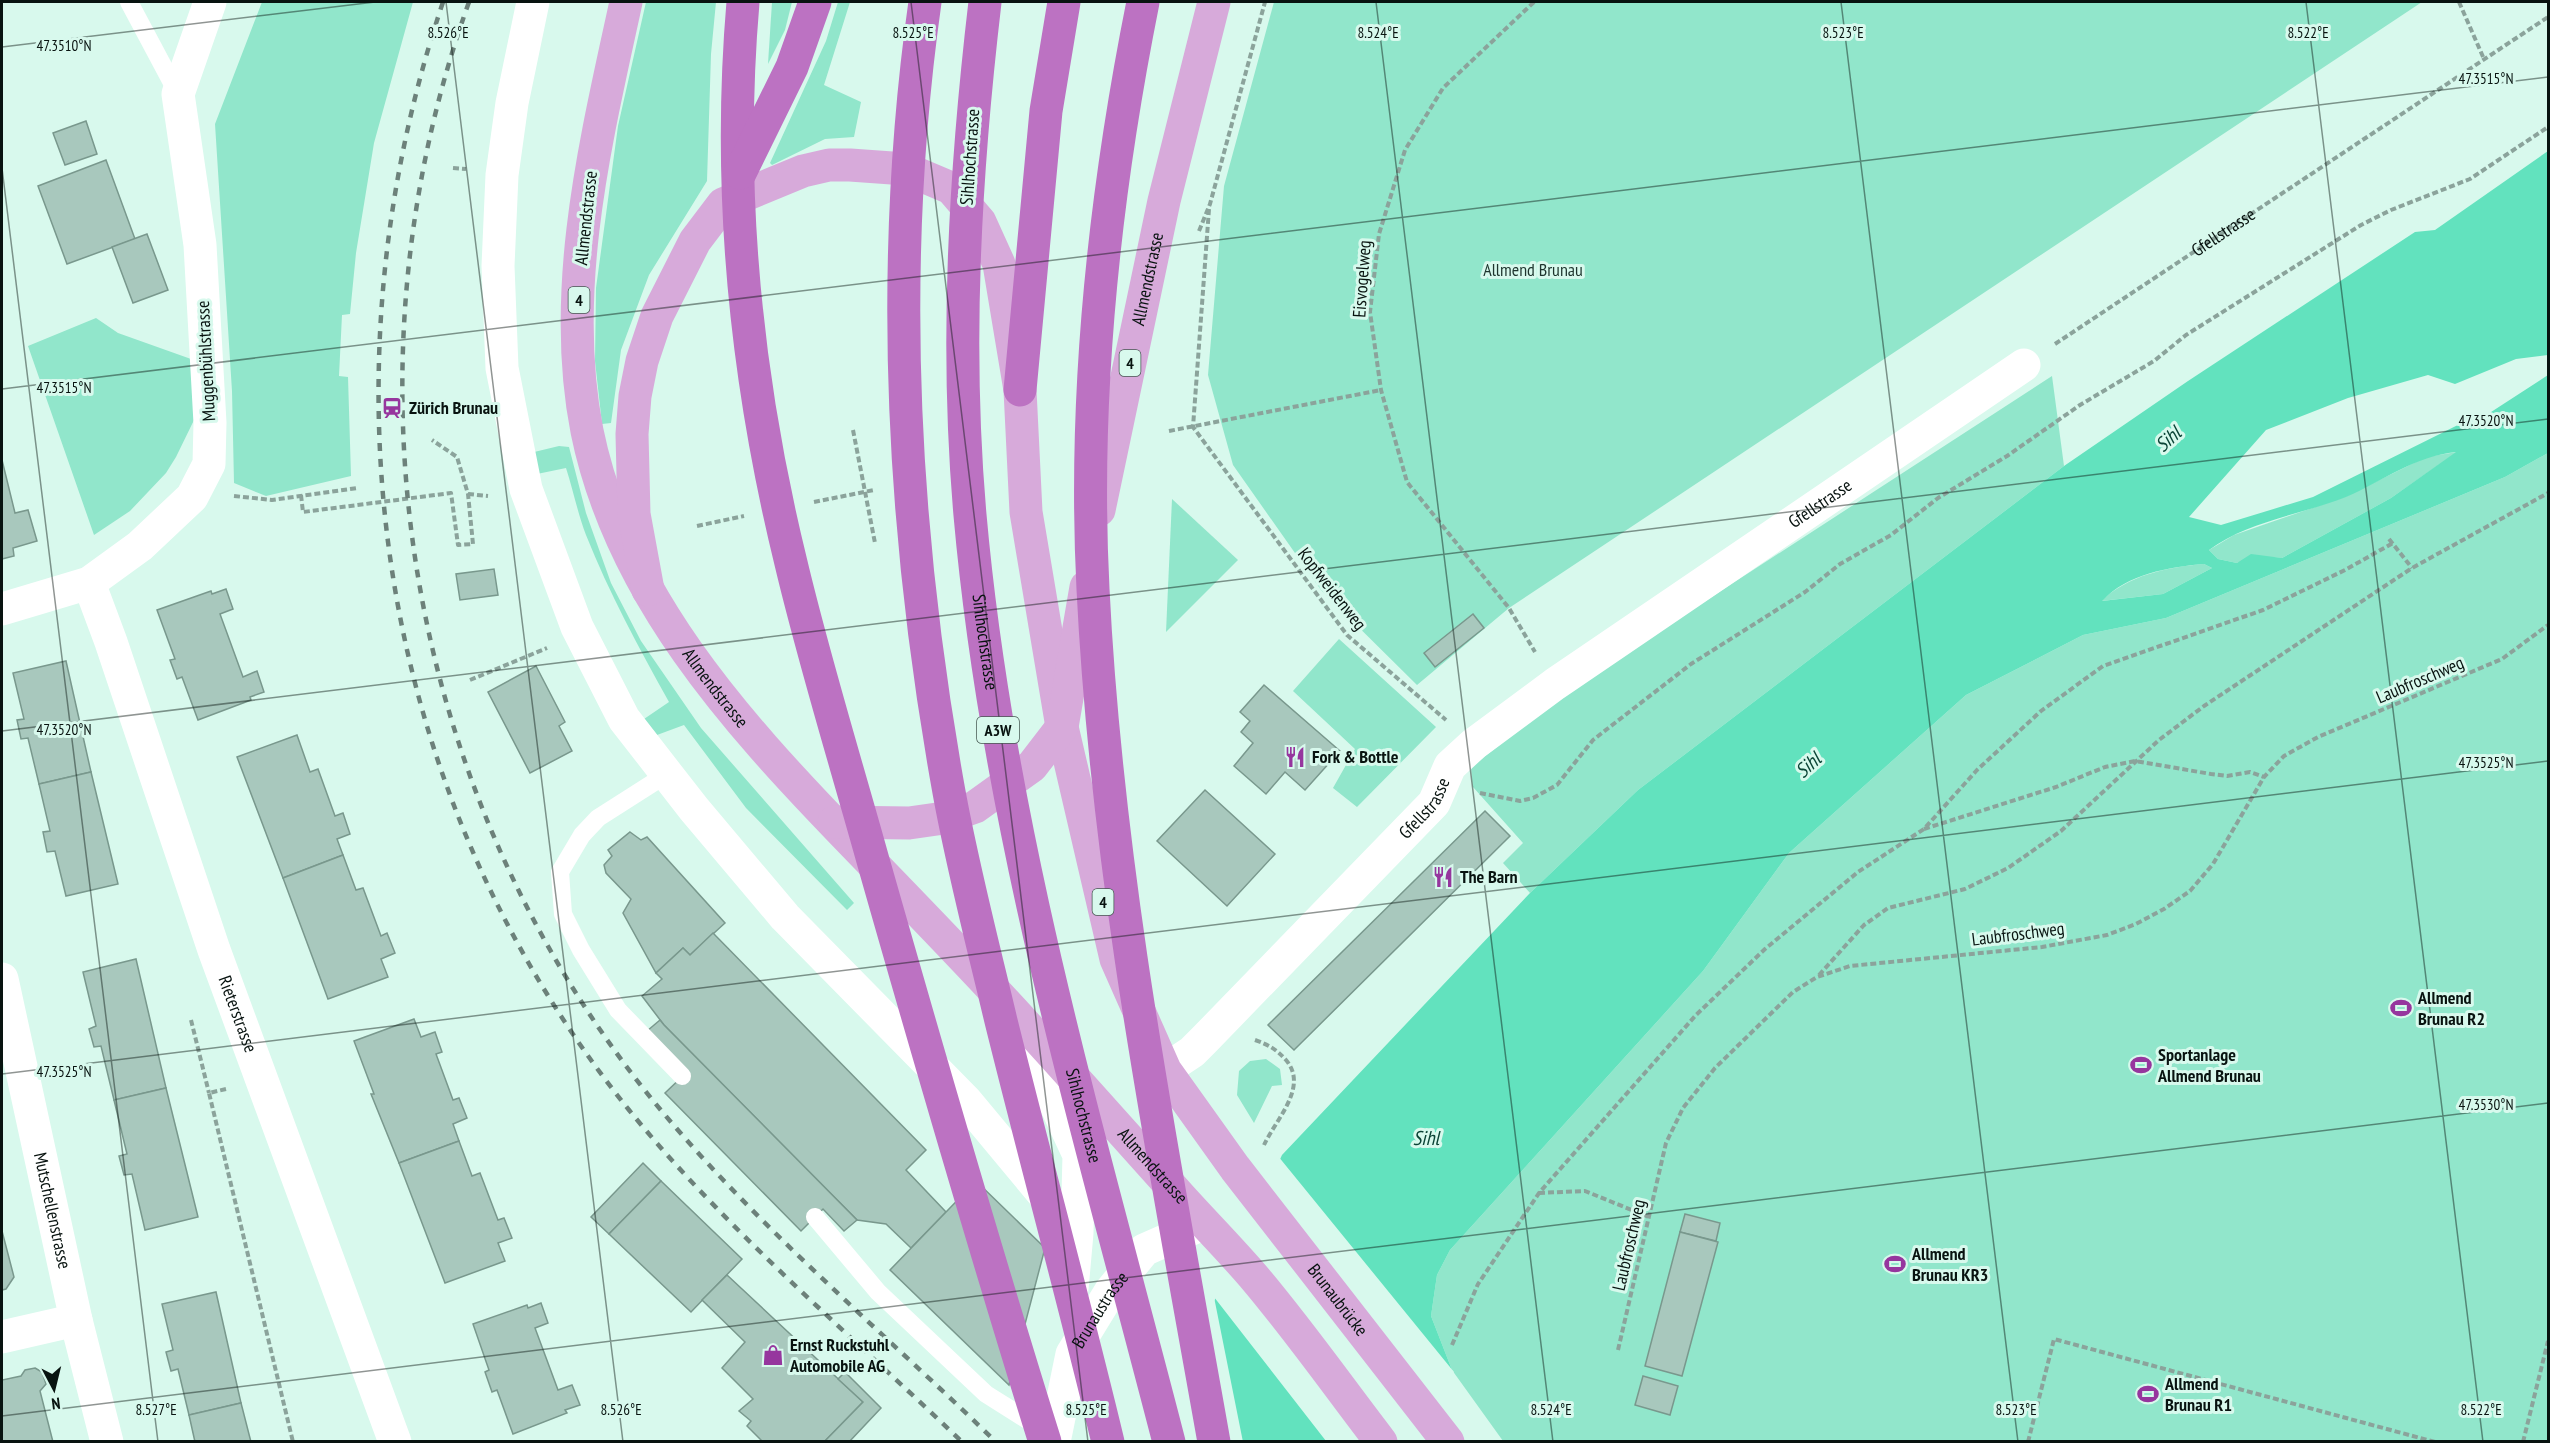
<svg xmlns="http://www.w3.org/2000/svg" width="2550" height="1443" viewBox="0 0 2550 1443" font-family="'PT Sans Narrow',sans-serif">
<rect width="100%" height="100%" fill="#d8f9ed"/>
<g fill="#91e6cb">
<polygon points="262,2 413,2 374,143 356,253 350,314 342,315 339,376 348,377 351,476 266,496 234,483 232,391 215,124"/>
<polygon points="646,2 716,2 711,54 707,181 649,275 621,350 611,423 602,424 595,361 596,288 618,126"/>
<polygon points="772,2 792,2 785,30 768,64"/>
<polygon points="838,2 850,2 824,85 861,102 854,137 825,139 772,165 770,163 826,41"/>
<polygon points="1274,2 2422,2 1509,608 1417,685 1321,590 1233,465 1208,375 1224,186"/>
<polygon points="96,318 118,333 191,359 195,418 176,457 166,473 130,511 94,535 28,346"/>
<polygon points="2052,376 2064,466 1638,790 1530,893 1503,863 1523,843 1473,787 1471,767 1547,708 1670,624"/>
<path d="M559,446l10,1 17,66 25,70 30,58 60,87 153,175 -7,7 -101,-102 -62,-83 -27,10 -13,-16 25,-17c-30,-54 -60,-109 -83,-167 -8,-21 -13,-45 -20,-67l-29,6 -7,-21z"/>
<polygon points="2457,452 2391,498 2282,558 2255,556 2237,563 2218,559 2209,550 2234,535 2347,496 2426,457"/>
<polygon points="2548,453 2548,1441 1503,1441 1452,1370 1431,1316 1437,1275 1450,1250 1703,971 1789,853 1966,695 2083,635 2166,618 2505,477"/>
<polygon points="1172,499 1238,560 1166,632"/>
<path d="M2204,564l8,4 -49,26 -62,7c28,-26 66,-34 103,-37z"/>
<polygon points="1339,639 1436,727 1357,807 1333,788 1355,749 1293,691"/>
<polygon points="1266,1059 1280,1069 1282,1085 1272,1086 1254,1123 1237,1095 1239,1071 1250,1061"/>
</g>
<path fill="#62e2be" fill-rule="evenodd" d="M2548,151v204l-32,4 -61,25 -27,-9 -80,23 -82,32 -77,87 32,8 92,-28 167,-83h8l60,-39v78l-43,24 -339,141 -83,17 -117,60 -177,158 -86,118 -253,279 -13,25 -6,41 21,54 -46,71 -264,1 68,-132 72,-155 248,-262 108,-103 426,-324 124,-85 227,-149 20,-2zM2456,452l-65,46 -109,60 -31,-4 -14,9 -19,-4 -9,-9c37,-28 94,-36 137,-53 37,-16 69,-41 110,-45zM2204,564l8,4 -49,26 -61,7c25,-27 67,-34 102,-37z"/>
<polygon fill="#d8f9ed" points="1278,1156 1454,1372 1410,1442 1326,1441 1214,1297 1243,1442 1139,1441 1142,1422 1207,1308"/>
<g fill="#a8c8bd" stroke="#79988d" stroke-width="1.5">
<polygon points="86,121 97,154 65,165 53,133"/>
<polygon points="106,160 135,239 67,264 38,186"/>
<polygon points="147,234 168,290 133,303 112,247"/>
<polygon points="2,460 15,513 28,510 37,541 13,548 14,556 2,559"/>
<polygon points="494,569 498,595 460,600 456,574"/>
<polygon points="226,589 233,609 220,614 243,677 257,671 264,692 250,697 251,700 198,720 182,677 177,679 170,660 175,659 157,610 211,591 212,594"/>
<polygon points="1473,614 1484,628 1435,667 1424,653"/>
<polygon points="66,661 91,772 39,784 28,738 21,739 17,720 24,719 13,673"/>
<polygon points="536,666 565,722 559,726 572,751 530,773 488,692"/>
<polygon points="1264,685 1340,751 1305,790 1285,772 1266,794 1234,766 1253,743 1241,732 1250,721 1240,712"/>
<polygon points="297,735 310,772 318,769 335,816 343,813 350,834 337,839 343,855 283,878 237,757"/>
<polygon points="91,772 118,884 66,896 55,851 47,852 43,832 50,831 39,784"/>
<polygon points="1205,790 1275,854 1227,906 1157,841"/>
<polygon points="1485,811 1510,836 1294,1050 1268,1025"/>
<polygon points="630,832 641,840 647,837 725,923 690,955 683,948 656,973 623,913 631,899 606,873 604,865 612,856 608,850"/>
<polygon points="343,855 356,890 363,888 381,936 387,933 395,953 381,959 388,977 328,999 283,878"/>
<polygon points="713,933 926,1150 906,1170 946,1212 911,1248 886,1224 857,1220 664,1025 642,996 662,979 656,973 683,948 690,955"/>
<polygon points="136,959 166,1088 114,1100 101,1046 94,1047 89,1029 96,1026 83,972"/>
<polygon points="414,1019 421,1037 435,1032 442,1052 436,1054 453,1100 459,1098 467,1118 453,1124 459,1141 399,1163 371,1094 374,1094 354,1041"/>
<polygon points="660,1020 664,1025 857,1220 844,1231 823,1209 801,1231 665,1093 687,1072 647,1031"/>
<polygon points="166,1088 198,1217 145,1230 132,1174 124,1175 119,1156 127,1154 114,1100"/>
<polygon points="459,1141 472,1176 480,1173 498,1220 504,1218 512,1238 498,1243 505,1261 445,1283 399,1163"/>
<polygon points="643,1163 661,1181 609,1234 591,1217"/>
<polygon points="661,1181 742,1259 691,1312 609,1234"/>
<polygon points="976,1181 1045,1248 1009,1385 890,1270"/>
<polygon points="1685,1214 1720,1223 1716,1241 1680,1232"/>
<polygon points="2,1231 14,1277 6,1289 2,1290"/>
<polygon points="1680,1232 1718,1242 1682,1376 1645,1366"/>
<polygon points="727,1275 863,1402 824,1442 763,1442 747,1426 751,1421 739,1411 753,1399 722,1368 745,1342 702,1300"/>
<polygon points="216,1292 241,1403 189,1415 178,1369 171,1371 166,1352 173,1350 162,1304"/>
<polygon points="541,1303 548,1323 535,1328 558,1390 572,1385 580,1405 565,1410 567,1413 513,1434 497,1390 492,1392 485,1372 489,1370 473,1324 527,1305 528,1308"/>
<polygon points="35,1368 42,1372 46,1384 40,1391 53,1442 2,1442 2,1380 21,1376 25,1370"/>
<polygon points="845,1372 881,1408 849,1442 824,1442 863,1402 838,1379"/>
<polygon points="1643,1376 1678,1386 1670,1415 1635,1405"/>
<polygon points="241,1403 251,1442 195,1442 189,1415"/>
</g>
<g fill="none" stroke-linecap="round" stroke-linejoin="round">
<g stroke="#8ba39b" stroke-width="4" stroke-dasharray="6 3" stroke-linecap="butt">
<polyline points="1534,2 1443,88 1405,150 1379,234 1370,312 1381,390 1407,482 1509,608 1535,652"/>
<polyline points="2459,2 2484,59"/>
<polyline points="453,168 466,169"/>
<polyline points="1209,209 1193,427 1347,635 1446,720"/>
<polyline points="1199,231 1210,204 1265,2"/>
<path id="s1" d="M2055,344l493,-327"/>
<polyline points="853,430 875,543"/>
<polyline points="1169,431 1381,390"/>
<polyline points="468,494 488,496"/>
<polyline points="301,495 303,512 451,493 458,545 473,544 468,494 457,457 432,440"/>
<polyline points="234,496 272,500 357,488"/>
<polyline points="814,502 874,490"/>
<polyline points="697,526 744,516"/>
<polyline points="2389,539 2412,568"/>
<polyline points="470,680 547,648"/>
<polyline points="1480,793 1520,801 1533,798 1557,785 1593,740 1691,664 1805,592 1840,564 1891,535 1938,498 2007,456 2080,405 2154,361 2186,335 2361,225 2391,210 2470,179 2548,127"/>
<polyline points="1924,829 2056,787 2105,767 2135,761 2211,774 2227,776 2250,772 2264,777"/>
<polyline points="1819,975 1864,925 1888,908 1965,889 2008,868 2061,831 2159,740 2204,706 2412,568 2548,493"/>
<polyline points="191,1020 209,1093"/>
<path d="M1255,1040c14,5 21,9 31,20 23,27 -10,59 -22,85"/>
<polyline points="226,1089 209,1093 293,1442"/>
<polyline points="1539,1193 1585,1191 1649,1217"/>
<polyline points="1452,1345 1478,1284 1539,1193 1696,1015 1765,949 1858,872 1924,829 1977,770 2041,711 2103,666 2263,610 2345,570 2393,543"/>
<polyline points="1618,1350 1666,1143 1683,1108 1715,1068 1793,992 1817,977 1850,966 2042,947 2107,935 2136,924 2164,909 2190,891 2213,864 2264,777 2284,756 2318,737 2502,659 2548,625"/>
<polyline points="2028,1442 2054,1339 2435,1442"/>
<polyline points="2523,1442 2548,1341"/>
</g>
<g stroke="#fff" stroke-width="18">
<polyline points="129,2 178,94"/>
<polyline points="667,774 598,818 582,835 560,872 563,914 581,950 618,1010 682,1076"/>
<polyline points="815,1217 878,1292 986,1394 1037,1426"/>
</g>
<g stroke="#fff" stroke-width="33">
<polyline points="533,2 512,103 502,175 498,266 502,368 526,489 577,627 624,719 694,809 785,917 966,1101 1050,1202"/>
<path id="s2" d="M89,583l22,59 103,308 181,492"/>
<polyline points="2,609 89,583 140,546 192,497 209,464 210,423 200,245 178,94 210,2"/>
<path id="s3" d="M1165,1070l27,-18 12,-12 230,-237 16,-37 24,-22 81,-60 469,-319"/>
<polyline points="2,1337 76,1320"/>
</g>
<g stroke="#fff" stroke-width="33">
<path id="s4" d="M2,979l74,341 31,122"/>
<polyline points="1016,1019 1079,1155 1077,1233 1072,1289"/>
<path id="s5" d="M1054,1442l18,-88 38,-62 34,-42 59,-26"/>
</g>
<g stroke="#d7aada" stroke-width="33">
<path id="s6" d="M626,2c-30,138 -67,287 -39,429 33,163 148,290 259,405 56,58 113,116 168,176 55,60 109,121 163,181 25,28 52,55 76,83 45,53 85,110 128,166"/>
<path id="s7" d="M1099,510l65,-309 50,-199"/>
<path id="s8" d="M648,590l-14,-76 -2,-80 3,-38 7,-35 15,-45 38,-75 28,-37 80,-33 26,-6h21l56,4 45,19 29,34 19,42 21,126 6,122 36,215 54,232 49,111 70,98 213,274"/>
<polyline points="834,822 909,823 944,818 975,807 1032,766 1062,727 1086,587"/>
</g>
<g stroke="#bc72c2" stroke-width="33">
<path d="M743,2c-16,187 3,378 48,561 24,101 55,200 83,301 55,193 111,386 171,578"/>
<path d="M925,2c-37,261 -23,530 24,790 14,77 34,153 52,229 35,141 73,280 107,421"/>
<path id="s9" d="M985,2c-20,170 -30,342 -15,513 28,316 120,621 199,927"/>
<path d="M1143,2c-38,190 -60,393 -50,587 14,287 71,570 121,853"/>
<polyline points="740,173 792,67 815,2"/>
<polyline points="1020,390 1046,111 1064,2"/>
</g>
<g stroke="#6c817a" stroke-width="4.5" stroke-dasharray="8 8" stroke-linecap="butt">
<path d="M443,2c-127,378 -67,794 186,1108 99,122 220,223 333,332"/>
<path d="M469,2c-133,371 -65,794 186,1101 102,124 226,227 341,339"/>
</g>
</g>
<path fill="none" stroke="#081310" stroke-width="1.5" stroke-opacity="0.45" d="M446,2l177,1440M911,2l177,1440M1376,2l177,1440M1841,2l177,1440M2306,2l177,1440M2,47l373,-45M2,168l156,1274M2,389l2546,-312M2,731l2546,-312M2,1074l2546,-313M2,1416l2546,-313"/>
<defs>
<symbol id="station-bare" viewBox="-9 -9 18 18"><path d="M-3-6H3Q5-6 5-4V2Q5 4 3 4L4.5 6H3L1.5 4h-3L-3 6H-4.5L-3 4Q-5 4-5 2V-4Q-5-6-3-6ZM-3.5-4v3h7v-3ZM-3.5 1v1.5H-2V1ZM2 1v1.5H3.5V1Z" fill="#96369e" stroke="#d8f9ed" stroke-width="2.5" paint-order="stroke"/></symbol>
<symbol id="restaurant-bare" viewBox="-9 -9 18 18"><path d="M-5-6h1v4h1v-4h1v4h1v-4h1v5L-1.5 .5V6h-2V.5L-5-1ZM5-6V6H3V1.5H1.5Q1.5-4 5-6Z" fill="#96369e" stroke="#d8f9ed" stroke-width="2.5" paint-order="stroke"/></symbol>
<symbol id="stadium-bare" viewBox="-9 -9 18 18"><path d="M0-5a6.5 5 0 1 0 0 10a6.5 5 0 1 0 0-10ZM-3.5-1.8h7v3.6h-7Z" fill="#96369e" stroke="#d8f9ed" stroke-width="2.5" paint-order="stroke"/></symbol>
<symbol id="shop-bare" viewBox="-9 -9 18 18"><path d="M-5-2.5h2.3a2.7 3.5 0 0 1 5.4 0H5L5.5 6h-11ZM-1.5-2.5h3a1.5 2.3 0 0 0-3 0Z" fill="#96369e" stroke="#d8f9ed" stroke-width="2.5" paint-order="stroke"/></symbol>
</defs>
<g fill-rule="evenodd">
<use href="#station-bare" x="377" y="393" width="30" height="30"/>
<use href="#restaurant-bare" x="1280" y="742" width="30" height="30"/>
<use href="#restaurant-bare" x="1428" y="862" width="30" height="30"/>
<use href="#stadium-bare" x="2386" y="993" width="30" height="30"/>
<use href="#stadium-bare" x="2126" y="1050" width="30" height="30"/>
<use href="#stadium-bare" x="1880" y="1249" width="30" height="30"/>
<use href="#shop-bare" x="758" y="1340" width="30" height="30"/>
<use href="#stadium-bare" x="2133" y="1379" width="30" height="30"/>
</g>
<g text-anchor="middle" stroke-width="6" stroke-linejoin="round" paint-order="stroke">
<g fill="#d8f9ed" stroke="#465852" stroke-width="1.5">
<rect x="568.5" y="287" width="21" height="26" rx="4.5"/>
<rect x="1119.5" y="350" width="21" height="26" rx="4.5"/>
<rect x="977" y="717" width="42" height="26" rx="4.5"/>
<rect x="1092.5" y="889" width="21" height="26" rx="4.5"/>
</g>
<g font-size="16" font-weight="bold" fill="#081310">
<text x="579" y="306">4</text>
<text x="1130" y="369">4</text>
<text x="998" y="736">A3W</text>
<text x="1103" y="908">4</text>
</g>
<g font-size="18" fill="#081310" stroke="#d8f9ed">
<text transform="translate(970 157) rotate(-86)" y="6">Sihlhochstrasse</text>
<text transform="translate(586 218) rotate(-84)" y="6">Allmendstrasse</text>
<text dy="6" stroke="none"><textPath href="#s1" startOffset="202">Gfellstrasse</textPath></text>
<text transform="translate(1362 279) rotate(-86)" y="6">Eisvogelweg</text>
<text dy="6" stroke="none"><textPath href="#s7" startOffset="236">Allmendstrasse</textPath></text>
<text transform="translate(206 361) rotate(-93)" y="6">Muggenbühlstrasse</text>
<text dy="6" stroke="none"><textPath href="#s3" startOffset="874">Gfellstrasse</textPath></text>
<text transform="translate(1332 589) rotate(52)" y="6">Kopfweidenweg</text>
<text dy="6" stroke="none"><textPath href="#s9" startOffset="642">Sihlhochstrasse</textPath></text>
<text transform="translate(2420 680) rotate(-23)" y="6">Laubfroschweg</text>
<text dy="6" stroke="none"><textPath href="#s6" startOffset="724">Allmendstrasse</textPath></text>
<text dy="6" stroke="none"><textPath href="#s3" startOffset="370">Gfellstrasse</textPath></text>
<text transform="translate(2018 934) rotate(-7)" y="6">Laubfroschweg</text>
<text dy="6" stroke="none"><textPath href="#s2" startOffset="456">Rieterstrasse</textPath></text>
<text dy="6" stroke="none"><textPath href="#s9" startOffset="1126">Sihlhochstrasse</textPath></text>
<text dy="6" stroke="none"><textPath href="#s6" startOffset="1372">Allmendstrasse</textPath></text>
<text dy="6" stroke="none"><textPath href="#s4" startOffset="237">Mutschellenstrasse</textPath></text>
<text transform="translate(1629 1245) rotate(-77)" y="6">Laubfroschweg</text>
<text dy="6" stroke="none"><textPath href="#s8" startOffset="1854">Brunaubrücke</textPath></text>
<text dy="6" stroke="none"><textPath href="#s5" startOffset="142">Brunaustrasse</textPath></text>
</g>
<g font-size="18" fill="#1e352e" stroke="#d8f9ed">
<text x="1533" y="276">Allmend Brunau</text>
</g>
<g font-size="18" font-weight="bold" fill="#081310" stroke="#d8f9ed" text-anchor="start">
<text x="409" y="414">Zürich Brunau</text>
<text x="1312" y="763">Fork &amp; Bottle</text>
<text x="1460" y="883">The Barn</text>
<text x="2418" y="1004">Allmend<tspan x="2418" dy="21">Brunau R2</tspan></text>
<text x="2158" y="1061">Sportanlage<tspan x="2158" dy="21">Allmend Brunau</tspan></text>
<text x="1912" y="1260">Allmend<tspan x="1912" dy="21">Brunau KR3</tspan></text>
<text x="790" y="1351">Ernst Ruckstuhl<tspan x="790" dy="21">Automobile AG</tspan></text>
<text x="2165" y="1390">Allmend<tspan x="2165" dy="21">Brunau R1</tspan></text>
</g>
<g font-size="20" font-style="italic" fill="#0b4436" stroke="#d8f9ed">
<text transform="translate(2168 439) rotate(-42)" y="7">Sihl</text>
<text transform="translate(1808 765) rotate(-42)" y="7">Sihl</text>
<text x="1426" y="1145">Sihl</text>
</g>
</g>
<g font-size="15" text-anchor="middle" fill="#081310" stroke="#d8f9ed" stroke-width="6" stroke-linejoin="round" paint-order="stroke">
<text x="448" y="38">8.526°E</text>
<text x="913" y="38">8.525°E</text>
<text x="1378" y="38">8.524°E</text>
<text x="1843" y="38">8.523°E</text>
<text x="2308" y="38">8.522°E</text>
<text x="64" y="51">47.3510°N</text>
<text x="2486" y="84">47.3515°N</text>
<text x="64" y="393">47.3515°N</text>
<text x="2486" y="426">47.3520°N</text>
<text x="64" y="735">47.3520°N</text>
<text x="2486" y="768">47.3525°N</text>
<text x="64" y="1077">47.3525°N</text>
<text x="2486" y="1110">47.3530°N</text>
<text x="156" y="1415">8.527°E</text>
<text x="621" y="1415">8.526°E</text>
<text x="1086" y="1415">8.525°E</text>
<text x="1551" y="1415">8.524°E</text>
<text x="2016" y="1415">8.523°E</text>
<text x="2481" y="1415">8.522°E</text>
</g>
<rect width="2550" height="1443" fill="none" stroke="#081310" stroke-width="6"/>
<g transform="translate(54 1389) rotate(173)" stroke="#d8f9ed" stroke-width="4.5" paint-order="stroke">
<path d="M0-4.5L10 22L0 15L-10 22Z" fill="#081310"/>
<text y="-9" font-size="16" font-weight="bold" text-anchor="middle" fill="#081310">N</text>
</g>
</svg>
